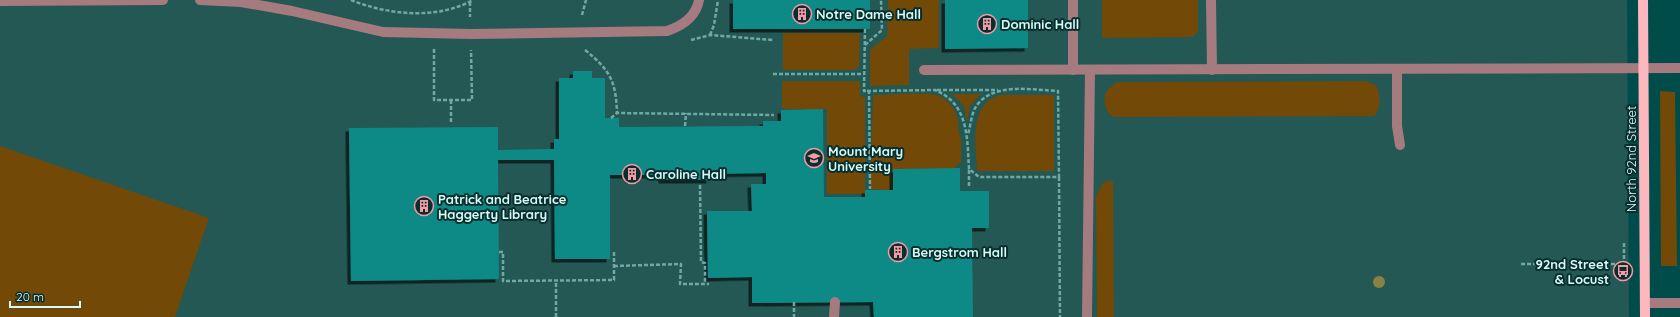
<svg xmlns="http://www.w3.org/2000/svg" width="1680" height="317" font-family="Quicksand,sans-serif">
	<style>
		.built { fill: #235855 }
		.green { fill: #724906 }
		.building { fill: #0d8986; filter: url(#shadow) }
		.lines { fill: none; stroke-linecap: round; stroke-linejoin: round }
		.path { stroke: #6fa9a6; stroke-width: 2.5; stroke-dasharray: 4 2; stroke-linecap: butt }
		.minor { stroke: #a57b7f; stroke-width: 10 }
		.major { stroke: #fdb7bf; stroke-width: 10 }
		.tree { fill: #8a8144 }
		.labels { text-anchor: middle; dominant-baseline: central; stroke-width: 4; stroke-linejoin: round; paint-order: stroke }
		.poi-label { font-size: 13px; font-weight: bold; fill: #d4fcf9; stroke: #092e2d; text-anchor: start }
		.street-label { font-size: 13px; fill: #d4fcf9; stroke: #092e2d }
	</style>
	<defs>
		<filter id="shadow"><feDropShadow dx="-3.5" dy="3.5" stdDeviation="0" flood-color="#0009"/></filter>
	</defs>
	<rect width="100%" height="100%" fill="#004c4a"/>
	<path class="built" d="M0,0H1627L1629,317H0Z"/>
	<g class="green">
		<path d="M888,0H939V48L909,49V85L870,86V50L887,36Z"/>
		<path d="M1102,0H1198V31L1193,37L1102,38Z"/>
		<path d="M783,33H860L859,67L853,70H783Z"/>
		<path d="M782,81H860V96L865,97V194H827V109H782Z"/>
		<path d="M1365,81L1376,85C1380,93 1382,110 1374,116L1113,117C1104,110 1102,100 1107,90L1117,82Z"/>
		<path d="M1660,91L1675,92L1677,266H1661Z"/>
		<path d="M952,94H981L970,106L967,123L964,106Z"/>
		<path d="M873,95C889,95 926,91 939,96C947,99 953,106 956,114C960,122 957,131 961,138V162L952,170L892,171L890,190L870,189Z"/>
		<path d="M1000,95H1054V171H977C976,145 968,104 1000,95Z"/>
		<path d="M0,146L209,218L175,317H0Z"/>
		<path d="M1107,181H1113L1114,317H1097L1096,197L1102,184Z"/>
	</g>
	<g class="building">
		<rect x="733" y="0" width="137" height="29"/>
		<path d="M945,0H1028V48L945,49Z"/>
		<path d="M573,71H592V78H605V118H619V127L763,126V121H781V110L823,109L824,197H865V190H893V169L960,168V191H989V228H972L973,317H874L873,302L752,303V277L708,278L707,211H752L751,184H766V173L709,174L710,180H662V175H610V259H555L554,160H498L499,279L351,281L349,128L498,127V150L554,149V139H559V78H573Z"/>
	</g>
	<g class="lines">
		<g class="path">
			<path d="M351,0C388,15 437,20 473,0"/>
			<path d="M470,2V17"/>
			<path d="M582,15L586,0"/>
			<path d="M865,29L864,91H869L870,189"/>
			<path d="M710,35L714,25L718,0"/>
			<path d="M691,40L710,35L773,40"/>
			<path d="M865,45L882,30L881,0"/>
			<path d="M434,49V100H472L471,50"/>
			<path d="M585,50C610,70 616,81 617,113"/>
			<path d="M773,74H864"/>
			<path d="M937,90H998"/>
			<path d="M867,91L935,90C969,104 967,138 969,169L979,177H1059L1058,91C1033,90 994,82 977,105C971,113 971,125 968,134"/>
			<path d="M451,100V123"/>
			<path d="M611,118L617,113L774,115"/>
			<path d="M685,126L686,113"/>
			<path d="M969,170V188"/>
			<path d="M1059,177L1060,317"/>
			<path d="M700,185L701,262L705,263V284"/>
			<path d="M499,252H503V281L614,280V250"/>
			<path d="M1521,264H1624V243"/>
			<path d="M614,266L681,264L680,284H709"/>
			<path d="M794,302V317"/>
			<path d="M556,317V281"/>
		</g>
		<g class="minor">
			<path d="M200,0L241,2L292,11L383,32L471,34L667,31C682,26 696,17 699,0"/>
			<path d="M1073,0V70"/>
			<path d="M1211,0L1212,70"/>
			<path d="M0,1L163,0"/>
			<path d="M924,70L1680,68"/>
			<path d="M1397,70V126L1400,145"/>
			<path d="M1645,303H1680"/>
			<path d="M834,317L835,302"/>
			<path d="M1087,317L1090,70"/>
		</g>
		<path class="major" d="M1643,0L1645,317"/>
	</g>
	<circle class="tree" cx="1379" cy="282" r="6"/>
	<defs>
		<g id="building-ring" transform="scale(1)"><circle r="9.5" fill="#092e2d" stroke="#f49aa6" stroke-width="1.5"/><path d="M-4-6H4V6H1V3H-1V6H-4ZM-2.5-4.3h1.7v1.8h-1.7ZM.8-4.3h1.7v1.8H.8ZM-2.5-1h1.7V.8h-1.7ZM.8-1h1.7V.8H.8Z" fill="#f49aa6"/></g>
		<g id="university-ring" transform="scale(1)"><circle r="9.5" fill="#092e2d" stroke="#f49aa6" stroke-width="1.5"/><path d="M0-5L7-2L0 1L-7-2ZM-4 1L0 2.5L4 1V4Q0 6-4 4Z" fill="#f49aa6"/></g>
		<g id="bus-ring" transform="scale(1)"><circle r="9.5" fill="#092e2d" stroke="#f49aa6" stroke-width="1.5"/><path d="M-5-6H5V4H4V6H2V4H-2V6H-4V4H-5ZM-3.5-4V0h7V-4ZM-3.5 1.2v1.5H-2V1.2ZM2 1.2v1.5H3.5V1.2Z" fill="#f49aa6"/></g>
	</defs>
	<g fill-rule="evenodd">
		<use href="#building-ring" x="802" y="14"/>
		<use href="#building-ring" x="987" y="24"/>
		<use href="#university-ring" x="814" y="158"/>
		<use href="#building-ring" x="632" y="174"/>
		<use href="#building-ring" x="424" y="206"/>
		<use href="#building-ring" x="898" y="252"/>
		<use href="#bus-ring" x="1623" y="271"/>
	</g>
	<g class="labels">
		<g class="poi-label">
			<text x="816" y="14">Notre Dame Hall</text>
			<text x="1001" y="24">Dominic Hall</text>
			<text x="828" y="151">Mount Mary<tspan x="828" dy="15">University</tspan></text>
			<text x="646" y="174">Caroline Hall</text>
			<text x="438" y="199">Patrick and Beatrice<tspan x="438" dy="15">Haggerty Library</tspan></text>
			<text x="912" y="252">Bergstrom Hall</text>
			<text x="1609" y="264" text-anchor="end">92nd Street<tspan x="1609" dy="15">&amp; Locust</tspan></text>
		</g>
		<g class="street-label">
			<text transform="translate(1631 159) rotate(-90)">North 92nd Street</text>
		</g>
	</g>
	<path d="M10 301v6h70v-6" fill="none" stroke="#d4fcf9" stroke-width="2"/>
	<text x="16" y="301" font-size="12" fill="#d4fcf9" stroke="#092e2d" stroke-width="3" paint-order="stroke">20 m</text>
</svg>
